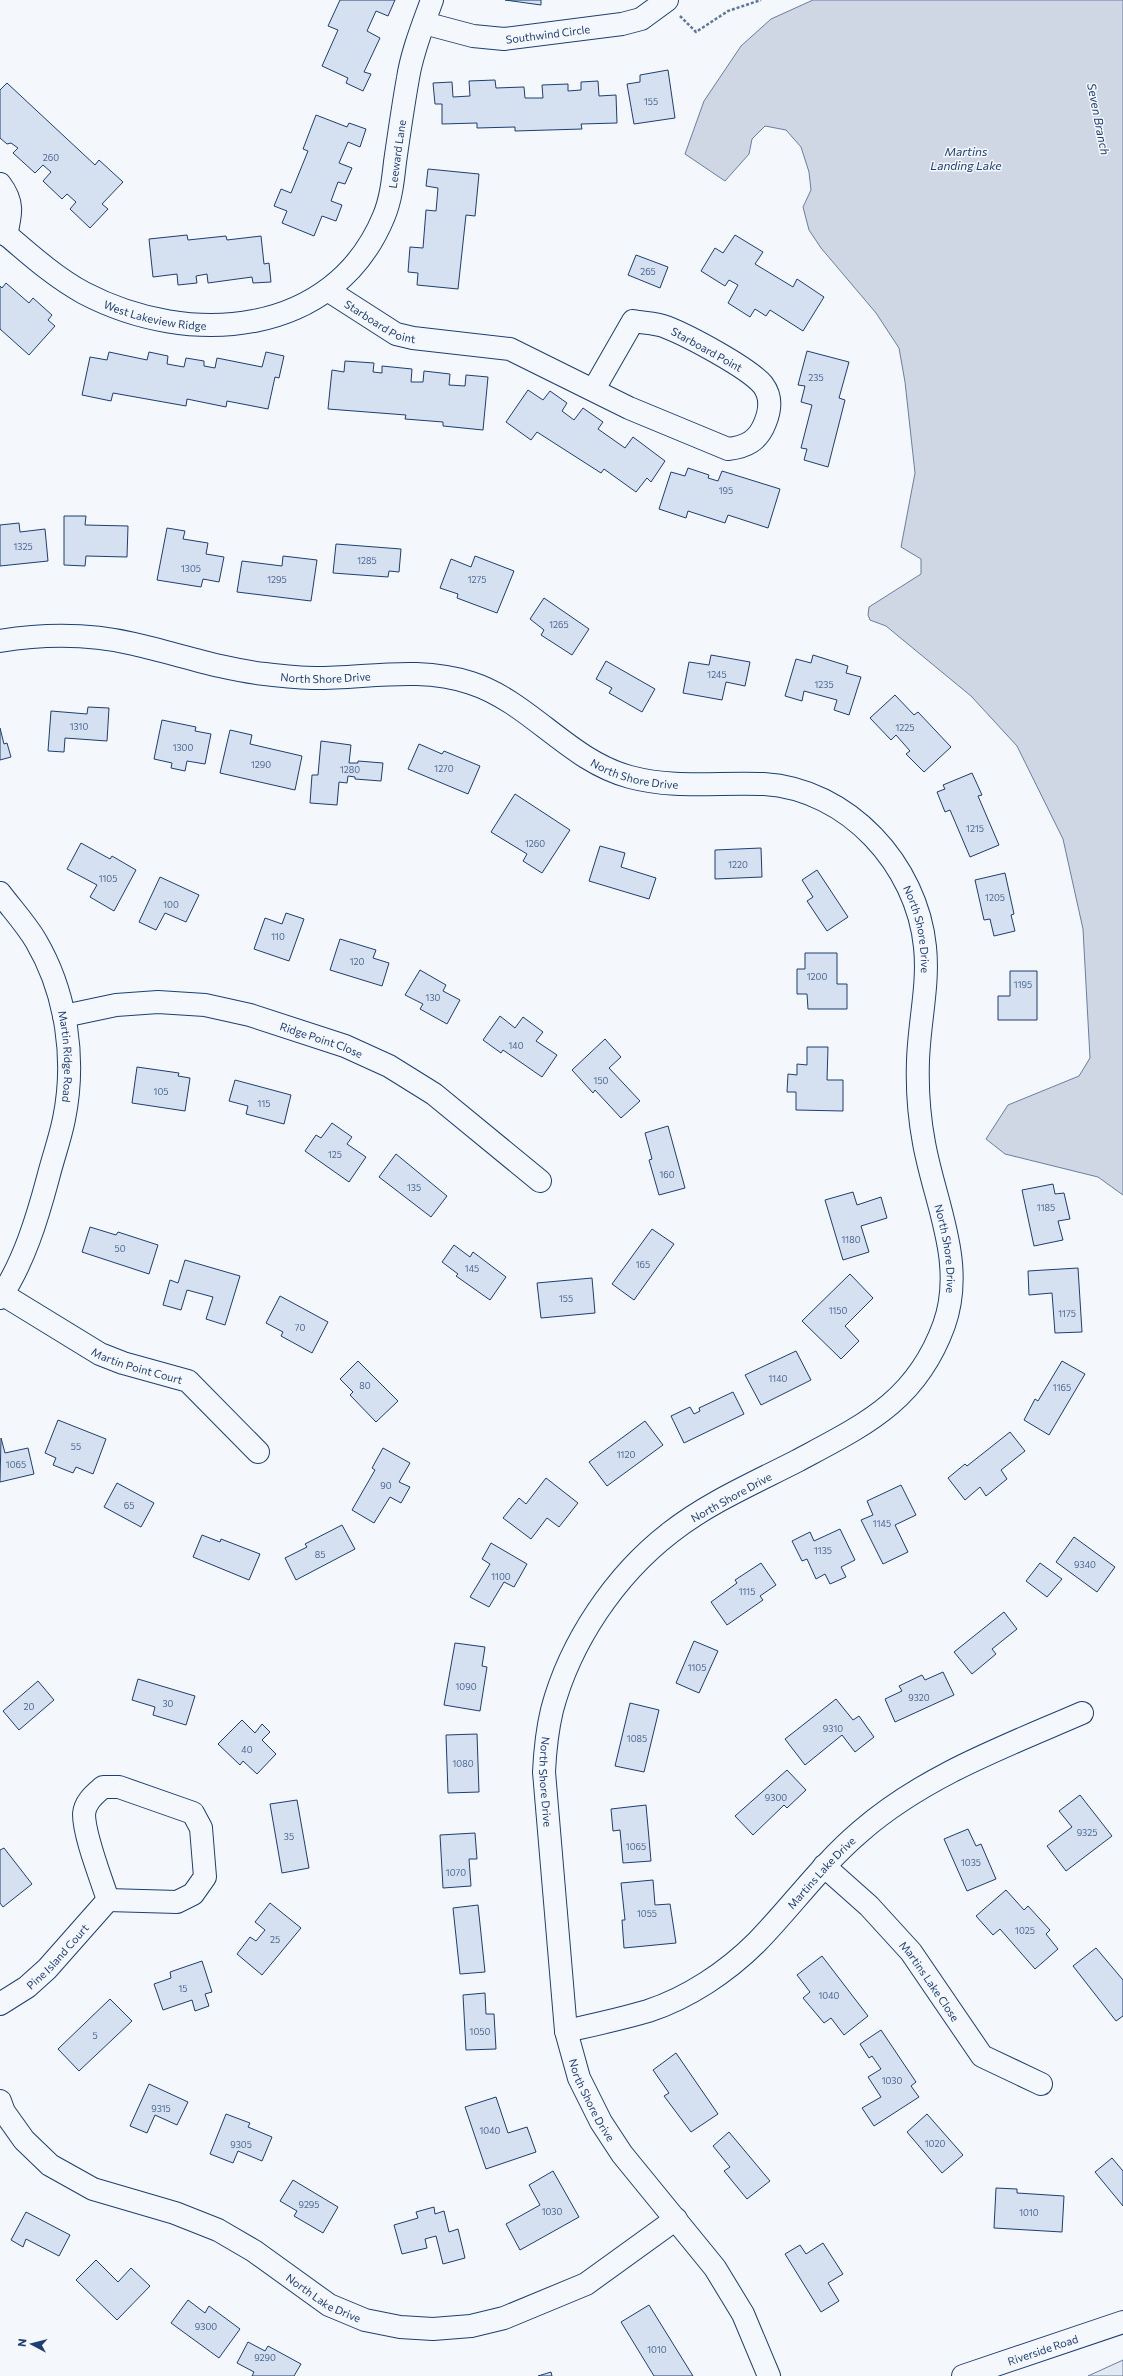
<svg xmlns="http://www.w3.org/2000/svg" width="1123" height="2376" font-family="Commissioner,sans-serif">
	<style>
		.green { fill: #e3e9f0; stroke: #687fa3 }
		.water { fill: #cfd7e4; stroke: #687fa3 }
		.building { fill: #d5e0f0; stroke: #1d3f73 }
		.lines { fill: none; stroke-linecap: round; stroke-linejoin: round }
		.minor-casing { stroke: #1d3f73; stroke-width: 24 }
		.path { stroke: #5e769c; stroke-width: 2.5; stroke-dasharray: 3 2; stroke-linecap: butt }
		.minor { stroke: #f4f7fb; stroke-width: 22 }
		.labels { text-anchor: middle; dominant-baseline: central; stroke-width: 3; stroke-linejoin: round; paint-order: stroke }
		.number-label { font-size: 9px; fill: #4b6792 }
		.street-label { font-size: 11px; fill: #1d3f73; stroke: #f4f7fb }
		.water-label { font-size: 12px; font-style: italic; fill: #1d3f73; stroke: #f4f7fb }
	</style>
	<rect width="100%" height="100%" fill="#f4f7fb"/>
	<path class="green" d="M1123,2360V2376H1088Z"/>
	<path class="water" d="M813,0H1123V1195L1098,1177L1005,1154L986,1139L1008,1105L1079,1076L1090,1058L1083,929L1063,839L1017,746L971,696L886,626L870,620L868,615L869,607L921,574V559L901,547L915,473L905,382L899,348L876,313L821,248L809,230L803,207L811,190L809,172L801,147L786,130L765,126L752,139L749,154L725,181L685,154L704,101L741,46L771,19Z"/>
	<g class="building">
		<path d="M340,0H395L388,16L376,11L367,31L380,38L364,72L371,74L363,91L346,83L348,78L322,66L338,30L328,26Z"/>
		<path d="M505,0H541V5Z"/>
		<path d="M668,70L675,118L634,124L627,84L640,82V75Z"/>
		<path d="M495,80L496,88L524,87L525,98H543L542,85L568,84V91L581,90V82L598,81L599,96L616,95L617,123L581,124L582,129L515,131V127L477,128V123L442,124V104H435L433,83L452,82L453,97L470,96L469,81Z"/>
		<path d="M7,83L95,165L99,160L123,182L102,204L108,209L90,228L70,209L76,202L67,194L62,199L43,181L51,172L43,165L35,173L13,153L18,148L11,143L7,144L0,138V90Z"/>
		<path d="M316,115L347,127L349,123L366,129L360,147L348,142L339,163L352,168L345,184L338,182L331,201L342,205L336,221L322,216L314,236L282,223L287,211L274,206L281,189L291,193L308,151L303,149Z"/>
		<path d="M428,169L479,174L475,216L466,215L458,289L417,285L418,273L408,272L410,247L423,248L426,210L436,211L438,188L426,186Z"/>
		<path d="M187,235L188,240L226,236L227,240L261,236L264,264L269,263L271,282L253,283L252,277L208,283L207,274L196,276L197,283L178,285L177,274L153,277L149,239Z"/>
		<path d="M735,235L763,252L755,264L793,287L797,279L824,297L803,331L770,310L766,316L755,309L750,317L728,303L738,285L729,280L725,286L701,271L715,248L723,253Z"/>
		<path d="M636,255L668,267L660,288L628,275Z"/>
		<path d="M6,283L29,303L33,298L52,315L48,320L55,326L29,355L0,329V286L2,288Z"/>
		<path d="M807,351L849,362L839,398L845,400L828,467L804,460L807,449L801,448L812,405L801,402L805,386L798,385Z"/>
		<path d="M109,352L147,360L149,352L168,356L167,364L184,367L186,358L204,361V366L215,368L217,358L262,367L266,352L284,356L279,378L275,377L268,409L227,401L226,407L187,399L186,406L113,393L111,401L82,395L90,357L107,360Z"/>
		<path d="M345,361L374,363L373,372L382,373V366L412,369L411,382H423L424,371L450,374L449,385L465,386L466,375L488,377L483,430L443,426V422L405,419L406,415L328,409L332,370L344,372Z"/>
		<path d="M528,390L543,400L550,391L567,403L562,411L574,420L583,408L603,422L598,429L625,448L633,437L665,461L651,482L647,478L636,492L604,469L601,473L537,432L531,440L506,422Z"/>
		<path d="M688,468L709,475L708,478L718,481L722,471L780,489L768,528L728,515L725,523L688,511L686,518L659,509L671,472L685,476Z"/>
		<path d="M64,516H86L85,525L128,526L127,557L86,556L85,566L64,565Z"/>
		<path d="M19,523L20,532L45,529L48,561L0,566V525Z"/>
		<path d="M167,528L185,531L183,539L208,543L206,554L224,557L219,582L203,579L201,587L157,580Z"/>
		<path d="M336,544L401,549L399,572L389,571L388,577L333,573Z"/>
		<path d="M283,556L317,560L311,601L237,592L242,561L282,566Z"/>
		<path d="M475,556L514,571L497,613L457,598L458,594L440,588L451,559L471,567Z"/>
		<path d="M544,598L589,629L572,655L541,635L544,630L530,619Z"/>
		<path d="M711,655L750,662L745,686L726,682L722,700L683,693L689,662L709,665Z"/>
		<path d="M813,655L848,666L846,673L861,677L849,715L834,710L837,700L804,691L802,701L785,696L796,659L811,663Z"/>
		<path d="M606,661L655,689L642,712L609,693L612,688L596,679Z"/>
		<path d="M895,695L914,715L918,712L951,747L924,772L906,754L910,751L896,735L891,740L870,718Z"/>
		<path d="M88,707L109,708L107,741L65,738L64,752L48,751L51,711L87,714Z"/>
		<path d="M162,720L196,727L195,731L211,734L205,764L187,761L185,771L171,768L172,763L154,759Z"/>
		<path d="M0,728L4,744L7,743L11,757L0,760Z"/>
		<path d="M230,730L252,735L250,744L302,756L295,790L220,773Z"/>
		<path d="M321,741L351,745L349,763H358V761L383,763L381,781L355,779V777L348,776L347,783L339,782L337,805L310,803L312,775H318Z"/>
		<path d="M419,744L442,754L444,751L480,766L468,794L408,769Z"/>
		<path d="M972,773L982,795L978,796L999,845L970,857L950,810L945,812L937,792L945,789L943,785Z"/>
		<path d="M515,794L570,830L542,873L523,861L527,854L491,832Z"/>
		<path d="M81,843L110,859L112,856L136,870L114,911L90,897L97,885L67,869Z"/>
		<path d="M600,846L625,853L621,867L656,878L649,899L589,881Z"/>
		<path d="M761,848L762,877L715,879V850Z"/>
		<path d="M817,870L848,917L827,931L807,901L813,897L802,880Z"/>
		<path d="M1005,873L1014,914L1011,915L1015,931L994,936L990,919L984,920L975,880Z"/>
		<path d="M160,877L199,895L186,922L165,913L156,930L139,922Z"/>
		<path d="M286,913L304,919L289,961L254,949L265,918L282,924Z"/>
		<path d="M340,939L376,950L373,958L389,963L382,986L330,970Z"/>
		<path d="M805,953H837V984H847V1009H808L807,994H797V969H805Z"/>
		<path d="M420,970L446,985L443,991L460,1000L447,1024L420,1009L423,1004L405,995Z"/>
		<path d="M1010,971H1037V1020H998V996H1010Z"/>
		<path d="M500,1016L515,1028L523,1017L543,1032L536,1041L557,1055L542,1077L503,1050L501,1053L483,1040Z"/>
		<path d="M605,1039L621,1057L609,1068L640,1101L621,1118L595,1090L593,1093L572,1070Z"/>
		<path d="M807,1047H828L827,1080H843V1111L796,1110V1092H787L788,1074L797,1075V1064L807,1065Z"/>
		<path d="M137,1067L179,1073L178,1076L190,1078L185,1111L132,1103Z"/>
		<path d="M235,1080L291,1095L284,1124L246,1114L248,1106L229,1101Z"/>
		<path d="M332,1123L352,1137L347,1144L366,1157L349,1182L305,1151L316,1135L321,1138Z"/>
		<path d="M668,1126L685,1188L659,1195L649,1160L652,1159L645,1133Z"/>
		<path d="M396,1154L447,1196L431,1217L379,1177Z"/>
		<path d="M1053,1184L1055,1194L1064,1193L1070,1219L1058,1221L1063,1240L1034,1246L1022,1190Z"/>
		<path d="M853,1192L857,1205L881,1197L887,1218L861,1226L869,1252L843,1260L825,1200Z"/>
		<path d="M90,1227L116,1235L118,1232L158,1245L149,1274L82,1252Z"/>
		<path d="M652,1229L674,1244L634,1300L612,1284Z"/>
		<path d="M454,1245L470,1257L473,1252L506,1277L490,1300L456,1276L458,1274L442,1262Z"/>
		<path d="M185,1260L240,1276L225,1325L206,1319L213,1297L187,1290L181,1310L163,1305L170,1280L178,1283Z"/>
		<path d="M1078,1268L1082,1332L1055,1333L1052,1293L1029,1295L1028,1271Z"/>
		<path d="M850,1274L873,1298L845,1326L859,1341L841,1359L802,1321Z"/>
		<path d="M592,1278L595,1313L541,1318L537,1283Z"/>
		<path d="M280,1296L328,1322L312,1353L281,1336L283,1332L266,1323Z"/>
		<path d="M796,1351L811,1380L761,1405L745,1375Z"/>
		<path d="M358,1361L398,1401L376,1422L350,1395L353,1392L340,1379Z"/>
		<path d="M1062,1361L1085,1374L1049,1435L1024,1420L1035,1399L1038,1401Z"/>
		<path d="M733,1392L744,1414L684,1443L671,1416L690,1407L694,1414L700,1411L699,1408Z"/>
		<path d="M58,1420L106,1439L93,1474L76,1467L73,1473L53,1465L56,1458L45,1453Z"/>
		<path d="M645,1421L663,1445L607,1486L589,1462Z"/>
		<path d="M1010,1432L1025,1451L1001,1470L1007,1479L986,1496L980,1487L965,1500L948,1478L965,1464L967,1466Z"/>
		<path d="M1,1438L5,1453L28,1448L34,1474L0,1482Z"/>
		<path d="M383,1448L410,1463L399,1482L410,1487L401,1503L390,1497L374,1523L352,1510L375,1470L372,1468Z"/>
		<path d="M546,1478L578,1503L559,1527L547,1518L531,1539L503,1518L519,1498L526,1504Z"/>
		<path d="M117,1483L154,1503L141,1527L104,1507Z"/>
		<path d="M901,1485L916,1515L895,1525L908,1552L883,1564L861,1520L873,1515L867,1501Z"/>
		<path d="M342,1525L355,1549L296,1580L285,1558L307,1547L305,1544Z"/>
		<path d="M840,1529L855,1560L841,1567L846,1577L830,1584L825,1574L816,1579L807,1559L802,1561L792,1541L810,1532L814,1541Z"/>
		<path d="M202,1535L220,1542L221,1539L260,1554L249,1580L193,1557Z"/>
		<path d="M1074,1537L1115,1567L1097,1592L1056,1562Z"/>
		<path d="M491,1543L527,1564L514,1587L504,1582L489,1607L470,1597L490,1564L482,1559Z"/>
		<path d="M761,1563L776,1585L760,1596L763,1600L727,1625L711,1602L737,1583L735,1580Z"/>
		<path d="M1040,1563L1062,1579L1047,1597L1026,1581Z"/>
		<path d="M1004,1612L1017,1629L992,1649L996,1654L972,1674L954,1652Z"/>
		<path d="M694,1641L718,1651L699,1693L676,1683Z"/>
		<path d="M455,1643L485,1647L482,1666L487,1667L480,1711L444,1705Z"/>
		<path d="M943,1672L954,1695L895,1722L885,1699L902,1691L899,1686L922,1675L925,1680Z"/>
		<path d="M138,1679L195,1696L186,1725L153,1715L155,1707L132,1700Z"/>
		<path d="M38,1681L54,1700L19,1730L3,1711Z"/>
		<path d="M836,1699L853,1720L859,1716L874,1737L855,1752L842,1735L805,1765L785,1739Z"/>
		<path d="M630,1703L659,1710L644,1772L615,1766Z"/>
		<path d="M242,1720L255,1733L262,1724L270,1732L262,1740L276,1754L257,1774L243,1761L240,1765L218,1744Z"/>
		<path d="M477,1734L479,1792L448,1793L446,1735Z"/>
		<path d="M787,1770L806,1790L787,1808L784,1805L753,1835L735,1816Z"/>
		<path d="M1080,1795L1112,1836L1066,1871L1047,1846L1072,1827L1059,1811Z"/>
		<path d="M297,1800L309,1868L282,1873L270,1804Z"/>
		<path d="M646,1805L651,1861L623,1863L620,1830L613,1831L611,1809Z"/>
		<path d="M968,1829L976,1846L981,1844L996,1879L967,1891L944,1839Z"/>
		<path d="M475,1833L477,1859H469L471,1886L443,1888L440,1835Z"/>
		<path d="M4,1848L32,1884L3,1907L0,1903V1850Z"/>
		<path d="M653,1880L655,1905L670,1904L676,1943L624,1948L622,1920H625L621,1883Z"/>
		<path d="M1006,1890L1024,1910L1028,1906L1050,1930L1046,1934L1058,1949L1035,1969L1000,1929L993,1935L976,1916Z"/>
		<path d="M270,1903L301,1928L262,1975L237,1954L250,1937L256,1941L265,1930L255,1922Z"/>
		<path d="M478,1905L485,1972L460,1974L453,1908Z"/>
		<path d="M1096,1948L1123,1980V2016L1116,2021L1073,1966Z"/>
		<path d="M822,1956L868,2016L844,2035L831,2018L824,2023L803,1998L810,1992L797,1975Z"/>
		<path d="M202,1961L212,1992L205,1994L209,2006L195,2011L192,2000L163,2010L154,1984L171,1978L170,1972Z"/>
		<path d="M485,1993L486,2014H494L496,2049L466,2050L463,1995Z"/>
		<path d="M110,1999L132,2021L79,2071L58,2049Z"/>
		<path d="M881,2030L916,2082L911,2086L919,2097L874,2126L862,2108L881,2097L868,2077L881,2069L872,2056L869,2058L860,2044Z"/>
		<path d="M676,2053L718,2114L691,2132L664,2096L669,2093L653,2070Z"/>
		<path d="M149,2084L188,2102L177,2125L155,2115L147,2133L130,2126Z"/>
		<path d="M496,2097L508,2133L527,2127L536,2152L486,2169L465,2107Z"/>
		<path d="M226,2114L250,2123L248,2127L272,2137L262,2161L238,2151L233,2163L210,2154Z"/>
		<path d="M927,2114L963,2155L942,2173L907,2132Z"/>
		<path d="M729,2132L770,2181L747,2199L724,2171L730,2167L713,2146Z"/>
		<path d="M1112,2158L1123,2171V2206L1095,2172Z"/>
		<path d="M553,2171L579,2217L520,2250L506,2224L540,2205L529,2185Z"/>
		<path d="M293,2180L338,2207L323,2233L294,2216L297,2211L280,2201Z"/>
		<path d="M996,2188L1017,2189V2193L1064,2196L1062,2232L994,2228Z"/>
		<path d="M434,2207L435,2214L444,2211L449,2232L458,2229L465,2258L443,2264L436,2236L425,2239L427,2248L402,2254L394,2225L418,2218L416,2212Z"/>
		<path d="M26,2212L70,2235L59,2256L26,2239L23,2247L11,2240Z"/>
		<path d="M823,2243L843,2274L828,2283L839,2301L821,2312L785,2254L800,2245L806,2254Z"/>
		<path d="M96,2260L118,2282L131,2268L150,2286L117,2320L76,2280Z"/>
		<path d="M188,2300L205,2313L209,2306L240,2329L219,2358L171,2323Z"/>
		<path d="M649,2305L693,2376H654L621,2322Z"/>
		<path d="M248,2342L265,2351L268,2346L301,2364L294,2376H252L254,2372L237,2363Z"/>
		<path d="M551,2372L552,2376H538Z"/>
	</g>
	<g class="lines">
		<g class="minor-casing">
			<g id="minor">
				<path id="s1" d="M424,23L473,36L504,39L622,24L641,19L667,0"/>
				<path d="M0,184C14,202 11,214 6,235"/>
				<path id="s2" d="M0,229C27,252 53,276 84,293C189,348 334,338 384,216C391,199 393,180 395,162C399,134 403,106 408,78C412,52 423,25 432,0"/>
				<path id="s3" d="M329,291L396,334L413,338L510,349L629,408L728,449C746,447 758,441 765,423C770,411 772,397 763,385C749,368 689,336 666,327C657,323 644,323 633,321L594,389"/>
				<path id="s4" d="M0,641C43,634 91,634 134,644C178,654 220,669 265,674C282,676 299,678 316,678C368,678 420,666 471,683C530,702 569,761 630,777C675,789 718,782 764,784C848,789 917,865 925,947C929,985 919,1023 918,1061C917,1088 919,1116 924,1143C935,1204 966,1263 944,1325C916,1402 864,1425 797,1461C754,1483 708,1503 671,1532C615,1575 570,1642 552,1710C547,1731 545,1751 544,1772L566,2031L579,2078L601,2122L622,2154L715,2268L743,2314L769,2376"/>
				<path id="s5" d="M0,893C12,909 26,924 36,941C67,994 76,1060 64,1119C60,1139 53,1158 48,1178C37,1219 24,1262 0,1298"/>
				<path id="s6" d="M64,1016L116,1005L158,1002L205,1005L250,1015L345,1046L389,1066L434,1094L540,1181"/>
				<path id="s7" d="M2,1294L100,1354L123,1363L188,1381L258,1452"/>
				<path d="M103,1787H119L193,1813L201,1828L205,1877L193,1894L177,1902L108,1900C101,1878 84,1836 84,1814C85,1802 94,1795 103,1787Z"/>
				<path id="s8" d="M824,1866L869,1906L911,1952L982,2056L1041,2084"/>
				<path id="s9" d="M0,2004L27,1987L47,1969L108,1900"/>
				<path id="s10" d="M566,2031C593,2025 621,2019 648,2011C688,1998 727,1972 757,1942C792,1906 822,1864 861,1831C924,1776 1006,1746 1082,1713"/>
				<path id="s11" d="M0,2101L4,2112L24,2140L50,2165L93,2189L175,2213L218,2230L254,2251L329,2305L365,2320L400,2327L433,2329L471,2326L504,2318L586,2284L676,2219"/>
				<path id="s12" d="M963,2376L1123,2322"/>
			</g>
		</g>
		<path class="path" d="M680,16L696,32L728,11L761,0"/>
		<use href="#minor" class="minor"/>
	</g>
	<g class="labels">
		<g class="number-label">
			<text x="651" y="101">155</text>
			<text x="51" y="157">260</text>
			<text x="648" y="271">265</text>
			<text x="816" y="377">235</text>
			<text x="726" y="490">195</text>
			<text x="23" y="546">1325</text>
			<text x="367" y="560">1285</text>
			<text x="191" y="568">1305</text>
			<text x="277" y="579">1295</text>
			<text x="477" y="579">1275</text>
			<text x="559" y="624">1265</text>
			<text x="717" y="674">1245</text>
			<text x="824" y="684">1235</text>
			<text x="79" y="726">1310</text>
			<text x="905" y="727">1225</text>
			<text x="183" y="747">1300</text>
			<text x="261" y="764">1290</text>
			<text x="444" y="768">1270</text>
			<text x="350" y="769">1280</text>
			<text x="975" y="828">1215</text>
			<text x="535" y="843">1260</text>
			<text x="738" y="864">1220</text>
			<text x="108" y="878">1105</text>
			<text x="995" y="897">1205</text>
			<text x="171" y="904">100</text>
			<text x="278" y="936">110</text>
			<text x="357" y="961">120</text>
			<text x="817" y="976">1200</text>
			<text x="1023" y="984">1195</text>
			<text x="433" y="997">130</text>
			<text x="516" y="1045">140</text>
			<text x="601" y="1080">150</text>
			<text x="161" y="1091">105</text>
			<text x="264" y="1103">115</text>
			<text x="335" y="1154">125</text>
			<text x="667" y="1174">160</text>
			<text x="414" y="1187">135</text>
			<text x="1046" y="1207">1185</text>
			<text x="851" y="1239">1180</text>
			<text x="120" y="1248">50</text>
			<text x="643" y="1264">165</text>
			<text x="472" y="1268">145</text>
			<text x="566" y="1298">155</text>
			<text x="838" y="1310">1150</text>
			<text x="1067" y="1313">1175</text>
			<text x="300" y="1327">70</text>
			<text x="778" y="1378">1140</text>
			<text x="365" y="1385">80</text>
			<text x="1062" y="1387">1165</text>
			<text x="76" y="1446">55</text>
			<text x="626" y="1454">1120</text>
			<text x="16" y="1464">1065</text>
			<text x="386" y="1485">90</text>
			<text x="129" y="1505">65</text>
			<text x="882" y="1523">1145</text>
			<text x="823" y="1550">1135</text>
			<text x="320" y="1554">85</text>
			<text x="1085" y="1564">9340</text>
			<text x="501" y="1576">1100</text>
			<text x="747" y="1591">1115</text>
			<text x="697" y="1667">1105</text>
			<text x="466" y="1686">1090</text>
			<text x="919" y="1697">9320</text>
			<text x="168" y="1703">30</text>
			<text x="29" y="1706">20</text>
			<text x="833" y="1728">9310</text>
			<text x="637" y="1738">1085</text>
			<text x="247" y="1749">40</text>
			<text x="463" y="1763">1080</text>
			<text x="776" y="1797">9300</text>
			<text x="1087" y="1832">9325</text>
			<text x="289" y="1836">35</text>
			<text x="636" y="1846">1065</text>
			<text x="971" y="1862">1035</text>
			<text x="456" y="1872">1070</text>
			<text x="647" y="1913">1055</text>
			<text x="1025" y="1930">1025</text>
			<text x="275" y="1939">25</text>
			<text x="183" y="1988">15</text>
			<text x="829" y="1995">1040</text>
			<text x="480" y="2031">1050</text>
			<text x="95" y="2035">5</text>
			<text x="892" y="2080">1030</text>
			<text x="161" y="2108">9315</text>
			<text x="490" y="2130">1040</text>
			<text x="935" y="2143">1020</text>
			<text x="241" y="2144">9305</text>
			<text x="309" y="2204">9295</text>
			<text x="552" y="2211">1030</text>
			<text x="1029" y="2212">1010</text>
			<text x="206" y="2326">9300</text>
			<text x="657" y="2349">1010</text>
			<text x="265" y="2357">9290</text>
		</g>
		<g class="street-label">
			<text stroke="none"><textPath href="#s1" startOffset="126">Southwind Circle</textPath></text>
			<text stroke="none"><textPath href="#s2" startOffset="519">Leeward Lane</textPath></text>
			<text stroke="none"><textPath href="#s2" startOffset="181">West Lakeview Ridge</textPath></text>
			<text stroke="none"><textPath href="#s3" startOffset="60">Starboard Point</textPath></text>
			<text transform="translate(707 349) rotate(29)">Starboard Point</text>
			<text stroke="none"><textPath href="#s4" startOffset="330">North Shore Drive</textPath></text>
			<text stroke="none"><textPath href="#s4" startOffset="666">North Shore Drive</textPath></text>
			<text stroke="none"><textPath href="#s4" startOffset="1026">North Shore Drive</textPath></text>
			<text stroke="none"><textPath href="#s6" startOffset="264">Ridge Point Close</textPath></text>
			<text stroke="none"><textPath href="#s5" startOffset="181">Martin Ridge Road</textPath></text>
			<text stroke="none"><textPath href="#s4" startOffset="1350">North Shore Drive</textPath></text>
			<text stroke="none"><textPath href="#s7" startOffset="154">Martin Point Court</textPath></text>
			<text transform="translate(731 1497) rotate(-29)">North Shore Drive</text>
			<text stroke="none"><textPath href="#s4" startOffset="2069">North Shore Drive</textPath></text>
			<text stroke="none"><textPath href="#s10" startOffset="309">Martins Lake Drive</textPath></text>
			<text stroke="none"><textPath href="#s9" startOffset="75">Pine Island Court</textPath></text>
			<text stroke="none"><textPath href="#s8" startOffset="157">Martins Lake Close</textPath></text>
			<text stroke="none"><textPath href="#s4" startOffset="2393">North Shore Drive</textPath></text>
			<text stroke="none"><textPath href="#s11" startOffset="389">North Lake Drive</textPath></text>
			<text stroke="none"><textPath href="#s12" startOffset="84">Riverside Road</textPath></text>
		</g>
		<g class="water-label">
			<text transform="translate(1099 119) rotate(79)">Seven Branch</text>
			<text x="966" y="151">Martins<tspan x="966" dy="14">Landing Lake</tspan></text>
		</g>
	</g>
	<g transform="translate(32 2344) rotate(277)" stroke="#f4f7fb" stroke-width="3" paint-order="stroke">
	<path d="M0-3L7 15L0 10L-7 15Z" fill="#1d3f73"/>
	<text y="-6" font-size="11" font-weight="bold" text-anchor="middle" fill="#1d3f73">N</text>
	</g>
</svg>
